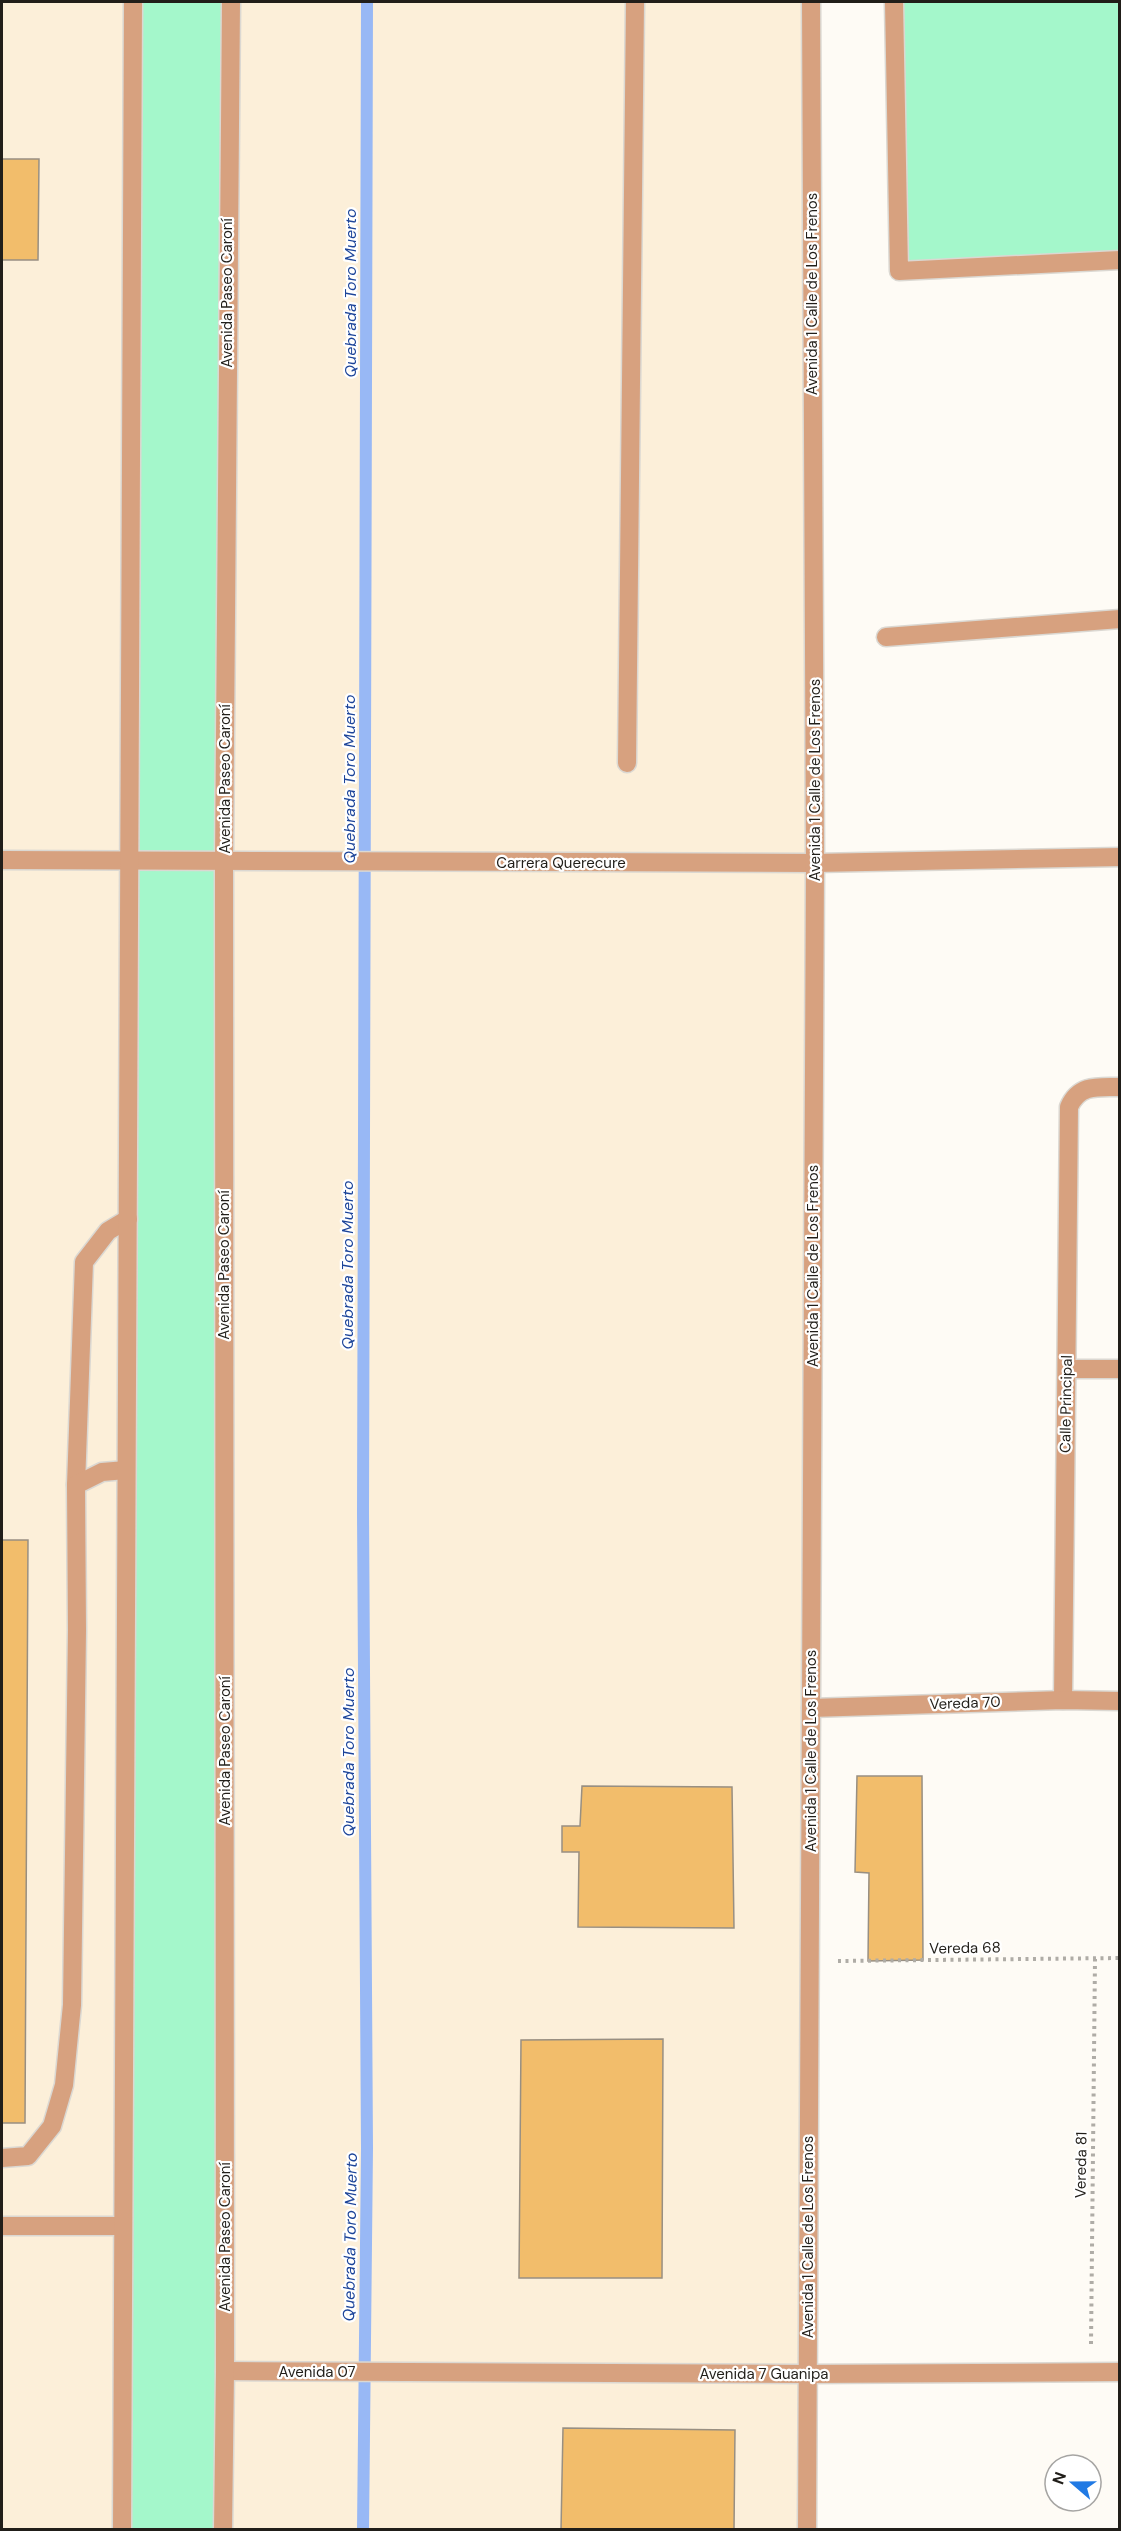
<svg xmlns="http://www.w3.org/2000/svg" width="1121" height="2531" font-family="'DM Sans',sans-serif">
	<style>
		.built { fill: #fcefd9 }
		.green { fill: #a4f7cb }
		.lines { fill: none; stroke-linecap: round; stroke-linejoin: round }
		.stream { stroke: #98b8f5; stroke-width: 12 }
		.building { fill: #f2bd6b; stroke: #988f82; stroke-width: 1.5 }
		.service-casing { stroke: #dbd8d2; stroke-width: 21 }
		.minor-casing { stroke: #dbd8d2; stroke-width: 21 }
		.tertiary-casing { stroke: #dbd8d2; stroke-width: 21 }
		.path { stroke: #afaca6; stroke-width: 4; stroke-dasharray: 3 4.5; stroke-linecap: butt }
		.service { stroke: #d7a17f; stroke-width: 18 }
		.minor { stroke: #d7a17f; stroke-width: 18 }
		.tertiary { stroke: #d7a17f; stroke-width: 18 }
		.labels { text-anchor: middle; dominant-baseline: central; stroke-width: 4.5; stroke-linejoin: round; paint-order: stroke }
		.street-label { font-size: 15px; fill: #211e19; stroke: #fff }
		.water-label { font-size: 16px; font-style: italic; fill: #1c4499; stroke: #fff }
	</style>
	<rect width="100%" height="100%" fill="#fefbf5"/>
	<g class="built">
		<path d="M2,2H133L122,2529L2,2530Z"/>
		<path d="M231,2H811L807,2529L223,2530Z"/>
	</g>
	<g class="green">
		<path d="M133,2H231L223,2529L122,2530Z"/>
		<path d="M894,2H1119V257L899,271Z"/>
	</g>
	<g class="lines">
		<path class="stream" d="M363,2530L367,2148L363,1512L367,2"/>
	</g>
	<g class="building">
		<path d="M2,159H39L38,260H2Z"/>
		<path d="M2,1540H28L25,2123H2Z"/>
		<path d="M857,1776H922L923,1960L868,1961L869,1873L855,1872Z"/>
		<path d="M582,1786L732,1787L734,1928L578,1927L579,1852H562V1826H580Z"/>
		<path d="M663,2039L662,2278H519L521,2040Z"/>
		<path d="M563,2428L735,2430L734,2530H561Z"/>
	</g>
	<g class="lines">
		<g class="service-casing">
			<g id="service">
				<path d="M76,1485L84,1262L108,1231L128,1219"/>
				<path d="M2,2158L28,2156L52,2126L64,2085L72,2005L77,1630L76,1485L102,1472L126,1470"/>
			</g>
		</g>
		<g class="minor-casing">
			<g id="minor">
				<path d="M894,2L899,271L1120,260"/>
				<path d="M886,637L1120,619"/>
				<path d="M627,763L635,2"/>
				<path d="M2,860L815,863L1120,857"/>
				<path d="M1067,1369H1120"/>
				<path d="M1063,1700L1069,1107C1079,1084 1098,1087 1120,1087"/>
				<path d="M811,1708L1063,1700L1120,1701"/>
				<path d="M2,2226H121"/>
				<path d="M225,2371L807,2374L1120,2372"/>
				<path d="M807,2530L815,863L811,2"/>
			</g>
		</g>
		<g class="tertiary-casing">
			<g id="tertiary">
				<path d="M122,2530L133,2"/>
				<path d="M223,2530L225,2371L224,861L231,2"/>
			</g>
		</g>
		<g class="path">
			<path d="M838,1961L1120,1958"/>
			<path d="M1091,2344L1095,1959"/>
		</g>
		<use href="#service" class="service"/>
		<use href="#minor" class="minor"/>
		<use href="#tertiary" class="tertiary"/>
	</g>
	<g class="labels">
		<g class="street-label">
			<text transform="translate(227 293) rotate(-90)">Avenida Paseo Caroní</text>
			<text transform="translate(812 294) rotate(-90)">Avenida 1 Calle de Los Frenos</text>
			<text transform="translate(225 779) rotate(-90)">Avenida Paseo Caroní</text>
			<text transform="translate(815 780) rotate(-90)">Avenida 1 Calle de Los Frenos</text>
			<text x="561" y="863">Carrera Querecure</text>
			<text transform="translate(224 1265) rotate(-90)">Avenida Paseo Caroní</text>
			<text transform="translate(813 1266) rotate(-90)">Avenida 1 Calle de Los Frenos</text>
			<text transform="translate(1066 1404) rotate(-89)">Calle Principal</text>
			<text transform="translate(965 1703) rotate(-2)">Vereda 70</text>
			<text transform="translate(225 1751) rotate(-90)">Avenida Paseo Caroní</text>
			<text transform="translate(811 1751) rotate(-90)">Avenida 1 Calle de Los Frenos</text>
			<text transform="translate(965 1948) rotate(-1)">Vereda 68</text>
			<text transform="translate(1081 2165) rotate(-89)">Vereda 81</text>
			<text transform="translate(225 2237) rotate(-90)">Avenida Paseo Caroní</text>
			<text transform="translate(808 2237) rotate(-90)">Avenida 1 Calle de Los Frenos</text>
			<text x="317" y="2372">Avenida 07</text>
			<text x="764" y="2374">Avenida 7 Guanipa</text>
		</g>
		<g class="water-label">
			<text transform="translate(350 293) rotate(-90)">Quebrada Toro Muerto</text>
			<text transform="translate(349 779) rotate(-90)">Quebrada Toro Muerto</text>
			<text transform="translate(347 1265) rotate(-90)">Quebrada Toro Muerto</text>
			<text transform="translate(348 1752) rotate(-90)">Quebrada Toro Muerto</text>
			<text transform="translate(350 2237) rotate(-89)">Quebrada Toro Muerto</text>
		</g>
	</g>
	<rect width="1121" height="2531" fill="none" stroke="#211e19" stroke-width="6"/>
	<g transform="translate(1073 2483) rotate(290)"><circle r="28" fill="#ffffff" stroke="#a6a5a3" stroke-width="1.5"/>
	<path d="M0-4.5L10 22L0 15L-10 22Z" fill="#217ae4"/>
	<text y="-9" font-size="16" font-weight="bold" text-anchor="middle" fill="#211e19">N</text>
	</g>
</svg>
